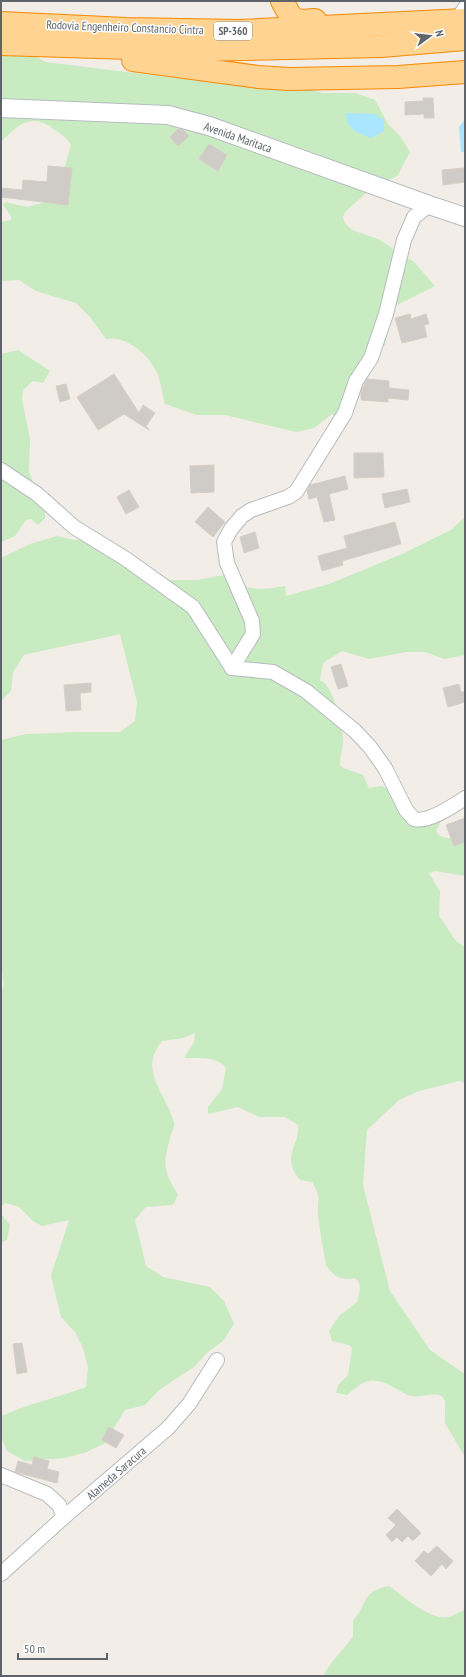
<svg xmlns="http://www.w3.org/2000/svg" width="466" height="1677" font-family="'PT Sans Narrow',sans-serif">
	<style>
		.green { fill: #c8ebc2 }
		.water { fill: #aae6ff }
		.building { fill: #cfcbc6; stroke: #d7cfc4 }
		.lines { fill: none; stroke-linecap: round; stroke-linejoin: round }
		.service-casing { stroke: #b7bbbf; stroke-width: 9 }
		.minor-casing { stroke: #b7bbbf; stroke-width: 16 }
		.tertiary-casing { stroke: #b7bbbf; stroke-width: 20 }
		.motorway-casing { stroke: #f98700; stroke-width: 24 }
		.service { stroke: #fff; stroke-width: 7 }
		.minor { stroke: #fff; stroke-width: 14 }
		.tertiary { stroke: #fff; stroke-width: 18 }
		.motorway { stroke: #ffd391; stroke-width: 22 }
		.labels { text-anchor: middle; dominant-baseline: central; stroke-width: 3; stroke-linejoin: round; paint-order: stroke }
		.shield { fill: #fff; stroke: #8e9296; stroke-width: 1 }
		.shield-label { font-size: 11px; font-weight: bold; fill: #5e6469 }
		.street-label { font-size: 12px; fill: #5e6469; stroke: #fff }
	</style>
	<rect width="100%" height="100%" fill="#f2eee7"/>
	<g class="green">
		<path d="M1,49H20L46,62L167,77L302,88L323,93H355L375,100L388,124L400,136L410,152L398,175L366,193L345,212L343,217L345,223L352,230L378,239L414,262L435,286L393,307L385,345L351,375L340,421L332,414L314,428L296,432L225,415H197L165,404C162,394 161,380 156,371C148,354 126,335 106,339L90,317L76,303L36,291L19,280L1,281V222L11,220V216L3,205L5,202L27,207L56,199L67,180L65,166L71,145C67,138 61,134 55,130C31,112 19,124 1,142Z"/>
		<path d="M18,350L50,371L43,383L33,381L23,390L22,399L30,439L29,471L35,488L45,503V518L38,525L31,519L26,520L15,536L1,542V354Z"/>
		<path d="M465,517V655L444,659L425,652H406L369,659L342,651L323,663L320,680C333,684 344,729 343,742C343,751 338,759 341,767L363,775L369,788L382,786L388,789L405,812L442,819L436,831C442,842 454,837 465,836V876L435,871L429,873L440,891L439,916L456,941L465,947V1083L459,1081L419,1091L399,1100L367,1130L363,1185L390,1291L430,1350L465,1374V1457L445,1423V1401L442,1396C432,1392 421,1398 411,1396C406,1395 401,1391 397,1389C372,1376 367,1378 347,1395L336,1393L338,1385L348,1375L352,1348L349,1345L332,1341L329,1331L339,1316L357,1302C359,1294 363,1284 355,1278C342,1281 334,1277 326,1265C323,1249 320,1232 318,1215C317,1199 322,1198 312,1182L300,1180C297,1176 293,1171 292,1166C288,1152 300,1139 298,1125L285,1117H259L238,1107L208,1114V1107L222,1089L226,1068C218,1056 198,1058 184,1058L194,1042L195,1033L183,1038L162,1041C137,1072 167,1093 174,1123C175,1127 171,1133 170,1138C163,1165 163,1171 178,1195L173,1205L146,1207L135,1220L146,1266L163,1277L210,1287L224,1301L234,1324L223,1341L208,1352L194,1367L159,1390L145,1405L125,1410L104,1444L84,1453L64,1458L25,1461L7,1451L1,1437L2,1416C29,1403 58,1398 86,1387L88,1368L83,1348L75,1332L61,1317L51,1276L69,1220L42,1226L33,1221L19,1207L6,1203L1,1206V992L4,986L1,964V740L26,734L79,732H120L135,721L137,702L120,634C88,642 56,647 24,655L13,672L11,691L1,701V558L30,544L57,536L74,540L86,539L112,549L170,580H198L223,575C250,591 254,591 285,586L286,596L329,584L402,554L451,530Z"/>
		<path d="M1,1214L10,1225L7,1240L1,1243Z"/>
		<path d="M389,1586C403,1596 431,1621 448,1617C453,1616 460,1612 465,1609V1676H323L332,1662L353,1637V1621C368,1604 361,1591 389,1586Z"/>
	</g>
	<g class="water">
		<path d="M346,113L375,114L384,120V131L371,138L356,132L347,123Z"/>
		<path d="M465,119V152H461L459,127Z"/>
	</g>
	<g class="building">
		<path d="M423,98H433L434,118H424V114L405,115V102L423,101Z"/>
		<path d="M178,129L183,130L189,136L178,146L170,137Z"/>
		<path d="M209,144L227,155L218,171L199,159Z"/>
		<path d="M48,166L72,168L68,205L1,197V188L22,190L23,180L47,182Z"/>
		<path d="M465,168V182L443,185L442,170Z"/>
		<path d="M410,314L411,319L426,314L429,324L424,325L427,337L402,343L395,318Z"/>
		<path d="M114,374L139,413L143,405L155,413L146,426L149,430L124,414L98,430L77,397Z"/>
		<path d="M367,379L389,381V388L409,390L408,400L388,398V402L361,400V391Z"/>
		<path d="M66,384L70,399L60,402L56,386Z"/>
		<path d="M354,453H383L384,477L354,478Z"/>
		<path d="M214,465V492L191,493L190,466Z"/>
		<path d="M345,476L348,489L329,494L335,520L324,522L317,497L309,499L307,491L310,485Z"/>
		<path d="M407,489L410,502L385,508L382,494Z"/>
		<path d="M129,490L139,507L126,514L117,497Z"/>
		<path d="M208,507L225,522L213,537L195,522Z"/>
		<path d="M395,522L401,544L342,561L343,565L322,571L318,556L347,548L344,536Z"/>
		<path d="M255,532L259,548L244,553L240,537Z"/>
		<path d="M341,664L348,686L338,689L331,667Z"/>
		<path d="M91,683V692L80,693L81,710L66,711L64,685Z"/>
		<path d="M459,684L461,692H465V702L448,707L443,688Z"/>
		<path d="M465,818V842L454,846L446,825Z"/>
		<path d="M22,1343L27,1372L17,1374L13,1344Z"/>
		<path d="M109,1427L124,1435L116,1448L102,1440Z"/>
		<path d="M34,1457L49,1461L47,1469L59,1472L57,1483L15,1472L18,1461L32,1465Z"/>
		<path d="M397,1509L421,1533L413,1541L408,1536L402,1542L397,1537L392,1542L386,1535L396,1525L388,1518Z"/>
		<path d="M437,1546L453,1561L446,1569L442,1564L431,1576L415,1561L424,1551L428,1554Z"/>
	</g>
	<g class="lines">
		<g class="service-casing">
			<path id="service" d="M455,16L465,2"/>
		</g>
		<g class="minor-casing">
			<g id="minor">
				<path d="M1,470L37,494L74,527L126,559L193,607L232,668"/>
				<path d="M232,668L253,634L252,621L227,563L224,542L231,529L242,516L251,510L288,497L296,492L345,413L356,381L371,358L386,314L404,240L414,217L429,205"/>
				<path d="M232,668L273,672L306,691L355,731L370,747L385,768L406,810L414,819C428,823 453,806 465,798"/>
				<path d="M1,1475L47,1494L59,1505L64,1517"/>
				<path d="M1,1574L64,1517L168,1428L189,1404L217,1360"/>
			</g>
		</g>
		<g class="tertiary-casing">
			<path id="tertiary" d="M1,108L168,115L209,126L429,205L465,217"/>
		</g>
		<g class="motorway-casing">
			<g id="motorway">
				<path d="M282,1C293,21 293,22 315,20"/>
				<path d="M1,23L126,29L240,31L465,20"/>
				<path d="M1,44L194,50L381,46L465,39"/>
				<path d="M133,60L258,77L289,79L398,77L465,72"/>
			</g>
		</g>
		<use href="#service" class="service"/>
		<use href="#minor" class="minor"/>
		<use href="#tertiary" class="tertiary"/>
		<use href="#motorway" class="motorway"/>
	</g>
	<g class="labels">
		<rect class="shield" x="214" y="22" width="38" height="18" rx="3"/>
		<g class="shield-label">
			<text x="233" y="31">SP-360</text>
		</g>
		<g class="street-label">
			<text transform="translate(125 27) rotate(2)">Rodovia Engenheiro Constancio Cintra</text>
			<text transform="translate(238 137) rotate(19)">Avenida Maritaca</text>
			<text transform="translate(116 1473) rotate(-41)">Alameda Saracura</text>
		</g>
	</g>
	<rect width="466" height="1677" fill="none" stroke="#5e6469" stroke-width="4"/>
	<g transform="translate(430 36) rotate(75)" stroke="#ffffff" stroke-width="3" paint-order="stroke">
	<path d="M0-3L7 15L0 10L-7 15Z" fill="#5e6469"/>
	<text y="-6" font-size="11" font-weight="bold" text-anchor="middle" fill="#5e6469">N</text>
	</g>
	<path d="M18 1653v6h89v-6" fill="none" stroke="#5e6469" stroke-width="2"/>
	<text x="24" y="1653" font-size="12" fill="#5e6469" stroke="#ffffff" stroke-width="3" paint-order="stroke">50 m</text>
</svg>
